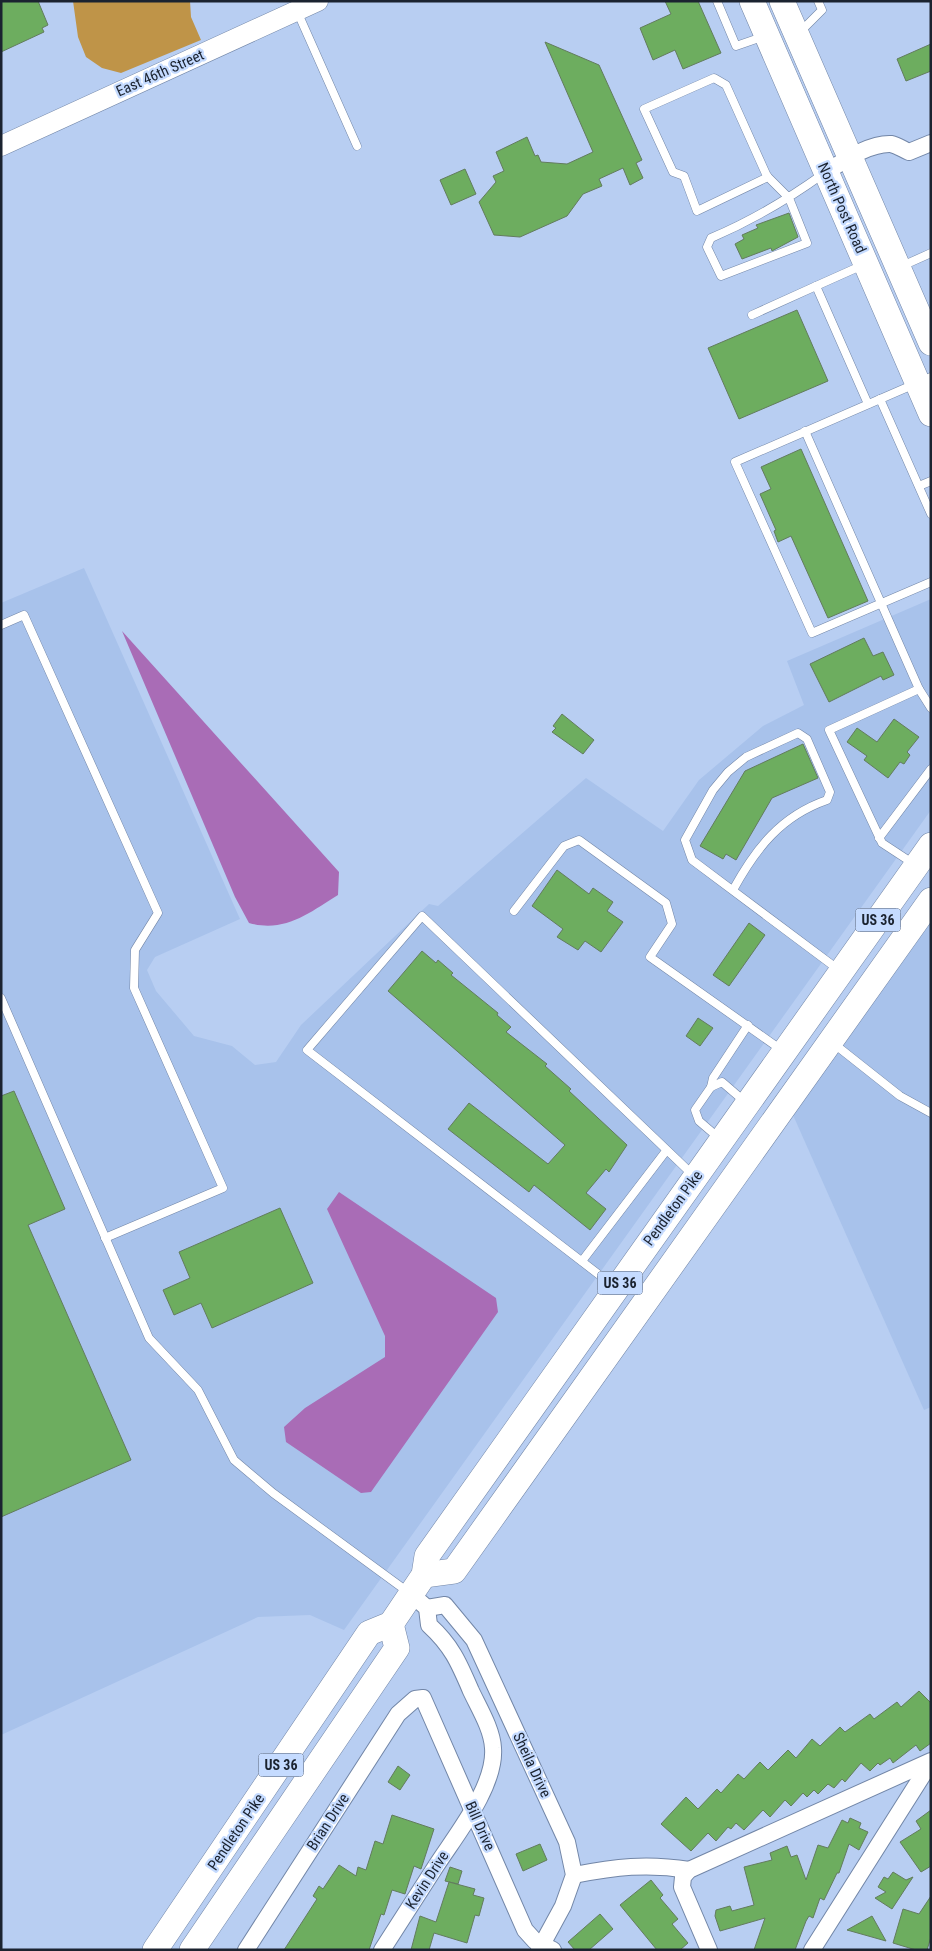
<svg xmlns="http://www.w3.org/2000/svg" width="932" height="1951" font-family="'Roboto Condensed',sans-serif">
	<style>
		.built { fill: #a8c2eb }
		.green { fill: #bf9448 }
		.water { fill: #a96cb6 }
		.building { fill: #6dad5f; stroke: #627c5d }
		.lines { fill: none; stroke-linecap: round; stroke-linejoin: round }
		.service-casing { stroke: #7286a7; stroke-width: 9 }
		.minor-casing { stroke: #7286a7; stroke-width: 18 }
		.tertiary-casing { stroke: #7286a7; stroke-width: 21 }
		.primary-casing { stroke: #7286a7; stroke-width: 26 }
		.service { stroke: #fff; stroke-width: 8 }
		.minor { stroke: #fff; stroke-width: 16 }
		.tertiary { stroke: #fff; stroke-width: 20 }
		.primary { stroke: #fff; stroke-width: 25 }
		.labels { text-anchor: middle; dominant-baseline: central; stroke-width: 4.5; stroke-linejoin: round; paint-order: stroke }
		.shield { fill: #c5dbff; stroke: #4e5a6e; stroke-width: 1 }
		.shield-label { font-size: 14px; font-weight: bold; fill: #1b2330 }
		.street-label { font-size: 15px; fill: #1b2330; stroke: #c5dbff }
	</style>
	<rect width="100%" height="100%" fill="#b8cef2"/>
	<g class="built">
		<path d="M84,568L240,919L155,957L147,970L156,991L194,1036L232,1046L255,1065L276,1062L301,1025L429,904L438,906L586,778L663,831L699,780L763,726L804,705L787,661L931,599V810L344,1630L310,1615L258,1617L1,1735V603Z"/>
		<path d="M931,922V1407L924,1410L793,1115Z"/>
	</g>
	<path class="green" d="M73,1H190L191,17L201,40L121,73L102,68L86,57L78,37Z"/>
	<g class="water">
		<path d="M122,631L339,872L338,895C309,913 285,933 249,923L235,897Z"/>
		<path d="M339,1192L496,1298L498,1312L371,1492L361,1493L286,1442L284,1427L305,1408L385,1357V1336L327,1209Z"/>
	</g>
	<g class="building">
		<path d="M1,1H38L48,25L42,28L44,32L1,52Z"/>
		<path d="M665,1H698L721,53L683,69L675,50L653,60L640,28L671,14Z"/>
		<path d="M545,42L599,65L642,160L636,163L643,178L630,185L623,168L599,179L602,186L583,194L567,216L520,237L494,235L479,202L496,182L493,176L504,171L496,152L527,137L535,156L538,155L541,162L567,164L593,152Z"/>
		<path d="M931,44V71L906,81L897,59Z"/>
		<path d="M465,169L476,194L451,205L440,180Z"/>
		<path d="M789,213L798,237L772,251L771,248L742,259L735,244L744,239L742,235L758,228L756,225Z"/>
		<path d="M797,310L828,381L739,419L708,348Z"/>
		<path d="M801,449L868,601L828,618L791,536L778,542L774,531L776,530L760,494L771,489L761,467Z"/>
		<path d="M864,638L873,656L883,652L894,675L883,680L881,676L829,702L810,664Z"/>
		<path d="M562,714L594,740L583,754L552,732L556,728L553,726Z"/>
		<path d="M894,719L919,737L907,752L910,755L904,764L900,762L888,778L864,760L867,756L847,742L857,728L877,742Z"/>
		<path d="M803,744L818,778L772,798L736,860L726,854L723,859L700,846L745,771Z"/>
		<path d="M557,870L589,894L593,888L613,902L607,911L623,922L601,952L585,941L578,950L557,937L563,929L532,906Z"/>
		<path d="M749,923L765,935L729,986L713,975Z"/>
		<path d="M422,951L436,963L438,960L453,973L451,975L498,1013L497,1015L511,1027L506,1032L547,1064L545,1066L571,1089L569,1091L627,1145L609,1172L606,1169L586,1193L606,1209L590,1230L534,1185L529,1192L448,1129L469,1103L548,1164L565,1145L388,991Z"/>
		<path d="M698,1018L713,1028L700,1046L686,1036Z"/>
		<path d="M14,1091L65,1209L28,1225L131,1460L1,1517V1096Z"/>
		<path d="M280,1208L313,1283L212,1328L201,1303L174,1315L163,1290L190,1278L179,1252Z"/>
		<path d="M919,1691L931,1703V1743L920,1751L916,1745L893,1763L890,1758L880,1765L878,1763L870,1771L861,1763L845,1782L842,1779L834,1788L828,1784L818,1794L814,1790L807,1797L803,1793L791,1806L785,1800L770,1817L763,1810L744,1830L736,1823L731,1829L728,1827L716,1841L708,1833L691,1851L661,1824L686,1797L698,1809L717,1789L721,1793L738,1774L744,1779L760,1762L768,1770L788,1750L796,1758L812,1739L820,1746L840,1727L845,1732L870,1714L874,1719L897,1702L901,1707Z"/>
		<path d="M398,1766L410,1775L400,1790L388,1782Z"/>
		<path d="M931,1810V1866L921,1872L900,1842L921,1829L916,1821Z"/>
		<path d="M392,1815L434,1829L421,1869L414,1866L405,1894L392,1890L384,1915L381,1914L369,1950H284L317,1899L313,1896L319,1886L323,1889L339,1865L356,1876L358,1867L366,1870L375,1841L383,1844Z"/>
		<path d="M850,1818L861,1823L859,1828L868,1832L859,1850L849,1844L839,1873H837L824,1900L820,1898L813,1918L809,1916L806,1921L795,1950H754L765,1918L720,1931L715,1916L716,1910L730,1906L732,1911L754,1905L744,1867L772,1860L770,1853L787,1846L791,1857L797,1855L806,1880L818,1845L828,1848L842,1820L848,1823Z"/>
		<path d="M540,1844L547,1860L523,1871L516,1854Z"/>
		<path d="M450,1867L462,1871L458,1884L445,1881Z"/>
		<path d="M893,1872L906,1880L913,1877L892,1909L875,1898L886,1892L878,1887L884,1877L888,1879Z"/>
		<path d="M651,1880L663,1895L660,1898L678,1919L672,1924L688,1943L680,1950H657L620,1905Z"/>
		<path d="M449,1882L475,1889L473,1895L484,1898L479,1916L475,1915L467,1943L434,1933L429,1950H411L420,1916L436,1922Z"/>
		<path d="M931,1896V1937L927,1950H916L893,1943L903,1909L919,1914Z"/>
		<path d="M600,1914L613,1929L589,1950H575L568,1942Z"/>
		<path d="M872,1916L886,1941L847,1930Z"/>
	</g>
	<g class="lines">
		<g class="service-casing">
			<g id="service">
				<path d="M717,1L736,46L765,36"/>
				<path d="M297,11L357,146"/>
				<path d="M800,32L822,10L818,1"/>
				<path d="M768,177L697,211L684,176L673,172L644,109L714,78L726,85L766,174L768,177L789,198L807,243L721,276L707,247L711,238C751,221 787,200 823,174"/>
				<path d="M863,265L816,286L868,404"/>
				<path d="M902,266L931,253"/>
				<path d="M752,315L816,286"/>
				<path d="M931,377L735,462L812,633L931,582"/>
				<path d="M880,399L931,514"/>
				<path d="M805,431L919,689L829,730L882,843L914,864"/>
				<path d="M919,486L931,481"/>
				<path d="M1,625L24,615L158,913L135,950L134,988L223,1188L105,1238"/>
				<path d="M919,689L931,708"/>
				<path d="M879,838L931,769"/>
				<path d="M733,890C756,848 781,816 827,800L830,792L807,739L798,733L746,757L728,772L713,790L685,840L692,860L839,970"/>
				<path d="M514,911L564,846L579,840L666,903L672,924L650,957L783,1051"/>
				<path d="M1,998L149,1338L198,1390L234,1460L273,1493L408,1592"/>
				<path d="M833,1043L900,1096L931,1113"/>
				<path d="M711,1087L713,1078L748,1025"/>
				<path d="M720,1139L699,1121L695,1110L711,1087L722,1082L744,1101"/>
				<path d="M582,1261L666,1151"/>
				<path d="M615,1287L307,1050L422,916L693,1175"/>
			</g>
		</g>
		<g class="minor-casing">
			<g id="minor">
				<path d="M826,172C844,161 869,143 891,144C897,145 904,150 909,152L931,143"/>
				<path d="M427,1608L445,1605L474,1640L567,1842L574,1875L563,1906L539,1950"/>
				<path d="M574,1875C615,1867 647,1863 689,1870"/>
				<path d="M246,1950L398,1714L415,1699L423,1698L525,1930L535,1941L553,1950"/>
				<path d="M382,1950C400,1922 418,1894 436,1866C456,1835 496,1786 493,1748C492,1729 479,1708 471,1691C459,1663 452,1646 429,1625L427,1608L411,1594"/>
				<path d="M709,1950L682,1887L683,1877L689,1870L931,1761"/>
				<path d="M812,1950L931,1762"/>
			</g>
		</g>
		<g class="tertiary-casing">
			<path id="tertiary" d="M1,146L318,1"/>
		</g>
		<g class="primary-casing">
			<g id="primary">
				<path d="M752,1L931,414"/>
				<path d="M782,1L931,343"/>
				<path d="M424,1575L454,1571L931,900"/>
				<path d="M155,1950L369,1633L391,1624L424,1575L427,1556L931,845"/>
				<path d="M192,1950L397,1648L391,1624"/>
			</g>
		</g>
		<use href="#service" class="service"/>
		<use href="#minor" class="minor"/>
		<use href="#tertiary" class="tertiary"/>
		<use href="#primary" class="primary"/>
	</g>
	<g class="labels">
		<g class="shield">
			<rect x="855.5" y="908.5" width="45" height="23" rx="4"/>
			<rect x="597.5" y="1271.5" width="45" height="23" rx="4"/>
			<rect x="258.5" y="1753.5" width="45" height="23" rx="4"/>
		</g>
		<g class="shield-label">
			<text x="878" y="920">US 36</text>
			<text x="620" y="1283">US 36</text>
			<text x="281" y="1765">US 36</text>
		</g>
		<g class="street-label">
			<text transform="translate(160 73) rotate(-24)">East 46th Street</text>
			<text transform="translate(842 208) rotate(66)">North Post Road</text>
			<text transform="translate(673 1208) rotate(-54)">Pendleton Pike</text>
			<text transform="translate(532 1765) rotate(65)">Sheila Drive</text>
			<text transform="translate(328 1822) rotate(-57)">Brian Drive</text>
			<text transform="translate(480 1826) rotate(66)">Bill Drive</text>
			<text transform="translate(236 1832) rotate(-56)">Pendleton Pike</text>
			<text transform="translate(427 1880) rotate(-57)">Kevin Drive</text>
		</g>
	</g>
	<rect width="932" height="1951" fill="none" stroke="#1b2330" stroke-width="5"/>
</svg>
